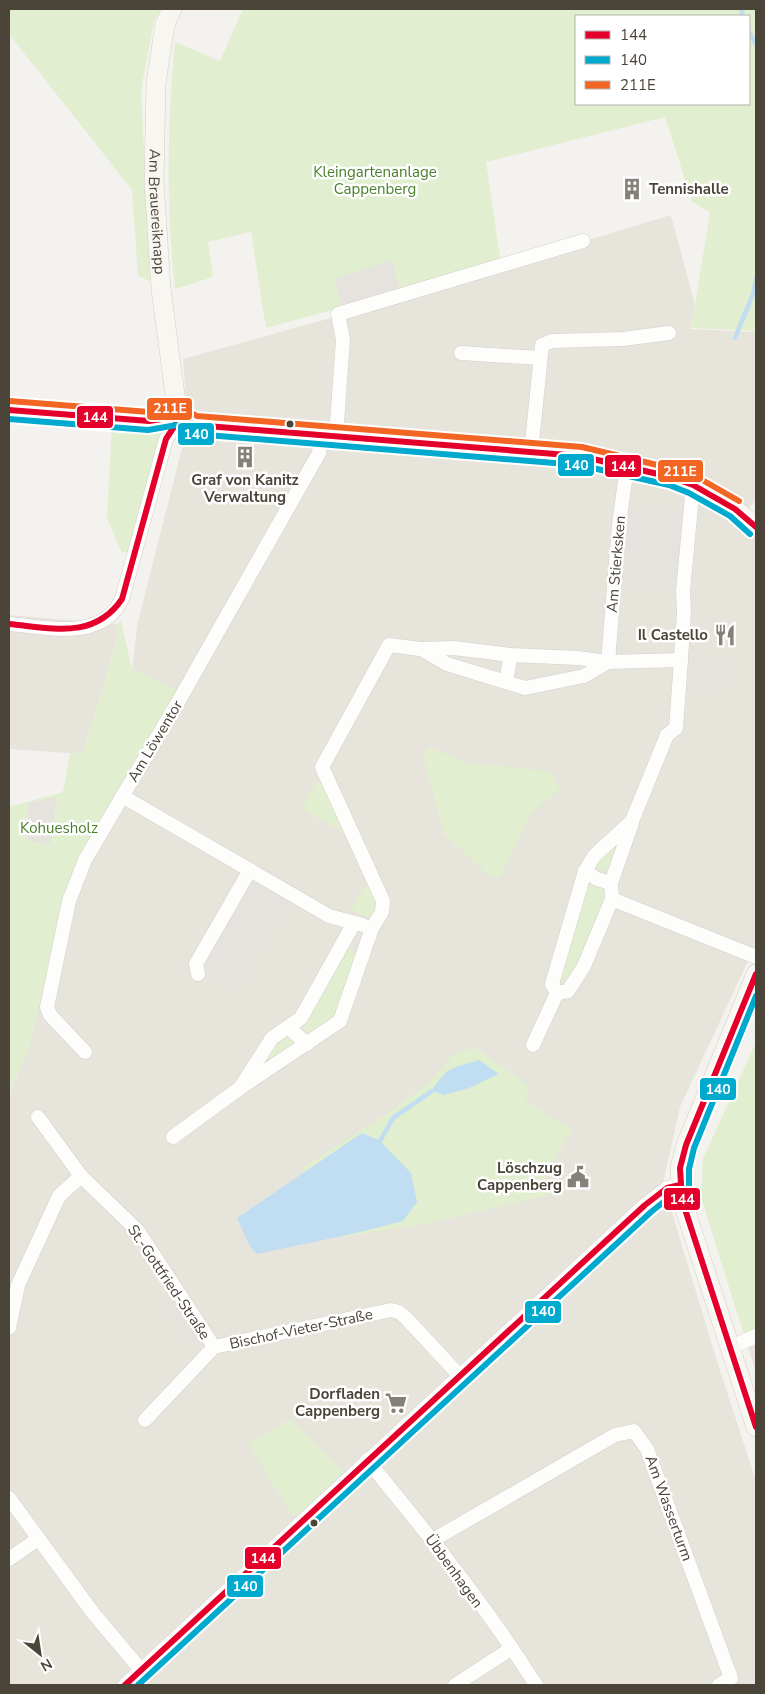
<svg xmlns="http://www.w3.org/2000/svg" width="765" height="1694" font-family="'Nunito Sans',sans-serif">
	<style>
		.residential { fill: #e7e4dc }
		.green { fill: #e1eecf; fill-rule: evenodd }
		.parking { fill: #e6e3df }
		.water { fill: #c0ddf1 }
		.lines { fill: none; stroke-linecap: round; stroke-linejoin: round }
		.stream { stroke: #c0ddf1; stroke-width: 4.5 }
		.street-casing { stroke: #d2d0cb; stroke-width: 15 }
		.secondary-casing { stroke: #d3cfc5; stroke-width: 20 }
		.street { stroke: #fdfdfc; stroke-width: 14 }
		.secondary { stroke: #f7f6f1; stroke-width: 19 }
		.bus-1-casing { stroke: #fff; stroke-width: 10 }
		.bus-2-casing { stroke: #fff; stroke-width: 10 }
		.bus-3-casing { stroke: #fff; stroke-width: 10 }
		.bus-1 { stroke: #e4002b; stroke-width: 6 }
		.bus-2 { stroke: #00a9ce; stroke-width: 6 }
		.bus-3 { stroke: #f26522; stroke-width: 6 }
		.bus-dot { fill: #4b4439; stroke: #fff; stroke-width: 2 }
		.labels { text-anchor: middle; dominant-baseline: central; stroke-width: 5; stroke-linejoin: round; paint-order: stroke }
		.park-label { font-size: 15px; fill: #4a7f2a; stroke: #fff }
		.poi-label { font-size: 15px; font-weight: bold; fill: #4b4439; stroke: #fff; text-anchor: end }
		.street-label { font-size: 15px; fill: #4b4439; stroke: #fff }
		.line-badge { stroke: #fff; stroke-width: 2 }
		.badge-label { font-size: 14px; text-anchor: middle; font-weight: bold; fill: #fff }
	</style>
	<rect width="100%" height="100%" fill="#f4f2ee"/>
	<g class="residential">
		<path d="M671,215L695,305L690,329L756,332V501L741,514L756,527V944L680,1107L663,1183L717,1361L756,1481V1685H9V1094L28,1052L62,907L177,690L132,670L138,621L188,425L183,359L349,313Z"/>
		<path d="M9,615L118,624L117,639L83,754L9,749Z"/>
		<path d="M756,1329V1373L744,1335Z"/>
	</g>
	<g class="green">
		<path d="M9,9H161L154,21L141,90L150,281L138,276L132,190L9,34Z"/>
		<path d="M243,9H756V331L691,328L710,213L692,201L665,117L486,162L501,264L266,328L251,232L208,242L213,277L175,289C166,207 167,125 175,42L220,61ZM576,16H749V104H576Z"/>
		<path d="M112,425L164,427L131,551L122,553L107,518Z"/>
		<path d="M121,620L132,670L178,690L62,907L28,1052L9,1093V807L63,792L70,753L83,754L117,640L118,624Z"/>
		<path d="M429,747L463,762L549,771L560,789L531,814L500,879L485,872L444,834L423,756Z"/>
		<path d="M319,780H322L345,833L306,812L304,809L306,799Z"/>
		<path d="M621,837L611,870L601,871L598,868L596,861Z"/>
		<path d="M368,881L380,904L371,919L351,910Z"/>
		<path d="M592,885C604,885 605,890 606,901L579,964L565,983H563L559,978L587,888Z"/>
		<path d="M348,948H351L356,954L338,1014L313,1033L306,1032L302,1024Z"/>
		<path d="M288,1035L293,1039L294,1045L266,1063L265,1059L278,1038Z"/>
		<path d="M756,1042V1329L744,1335L701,1197L703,1159Z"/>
		<path d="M476,1048L528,1085L526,1101L572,1130L545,1175L549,1195L430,1223L332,1239L356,1233L362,1133L305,1172L302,1168L388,1113L430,1081L455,1053Z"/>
		<path d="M290,1419L343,1472L294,1518L248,1444Z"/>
	</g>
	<g class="parking">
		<path d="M392,260L399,288L341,306L334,279Z"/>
		<path d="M626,507L685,512L678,593L619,588Z"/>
		<path d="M693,658L727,661L725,684H719V694L687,692L689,669H692Z"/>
		<path d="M57,797L50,845L28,841V803Z"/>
		<path d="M251,880L289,902L238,990L200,968Z"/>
		<path d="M168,1293L198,1341L189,1347L160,1302Z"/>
	</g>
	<g class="water">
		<path d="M479,1060L499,1074L469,1088L444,1095L432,1091C447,1066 453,1068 479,1060Z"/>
		<path d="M362,1133L380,1141L411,1173L417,1202L403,1221L356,1233L257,1254L249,1245L237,1218Z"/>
	</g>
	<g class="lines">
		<g class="stream">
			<path d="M741,9L743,16"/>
			<path d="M749,32L756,44"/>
			<path d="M735,338L753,294L756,279"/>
			<path d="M380,1141L393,1118L432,1091"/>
		</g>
		<g class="street-casing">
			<g id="street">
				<path d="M461,353L539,358"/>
				<path d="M336,436L343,340L338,314L583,241"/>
				<path d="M531,452L542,345L552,341L623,339L669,333"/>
				<path d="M9,624C48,627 101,642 122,599L166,439L181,416"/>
				<path d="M421,649L447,664L525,688L584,676L608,662"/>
				<path d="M681,660L684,612L683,591L693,485"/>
				<path d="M608,662L619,525L627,466"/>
				<path d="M506,681L511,655"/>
				<path d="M122,796L329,916L363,925"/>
				<path d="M585,871L597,879L611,883"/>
				<path d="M612,899L611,883L632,823"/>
				<path d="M198,974L196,964L250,870"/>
				<path d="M288,1027L307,1044"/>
				<path d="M533,1045L557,993L568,991L584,966L612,899L756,957"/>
				<path d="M85,1052L50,1015L47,1007L69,901L85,860L182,695L319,453L321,435"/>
				<path d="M240,1088L340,1021L372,928L382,912L383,901L322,767L389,645L420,649L454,648L511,655L578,658L608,662L681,660L676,728L667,735L632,821L594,856L585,871L552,984L557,993"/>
				<path d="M38,1117L81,1176L138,1231L214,1347"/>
				<path d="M173,1137L240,1088L272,1038L301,1018L354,923"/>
				<path d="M9,1328L18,1285L59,1196L81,1176"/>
				<path d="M729,1348L756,1336"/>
				<path d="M145,1420L214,1347L391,1310L399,1312L406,1318L460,1376"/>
				<path d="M367,1460C427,1533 486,1606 536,1685"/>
				<path d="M9,1498L93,1613L141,1670"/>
				<path d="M433,1540L615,1435L634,1431L647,1449L731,1678L719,1685"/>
				<path d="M9,1559L38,1539"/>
				<path d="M125,1685L645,1205L667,1188L680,1185"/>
				<path d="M455,1685L512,1648"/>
			</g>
		</g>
		<g class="secondary-casing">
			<g id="secondary">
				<path id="s1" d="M172,9L165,24L156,83L154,182L161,289L177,410L185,421L195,425L580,456L671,477L693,485L735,509L756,527"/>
				<path d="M9,410L149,421L181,416"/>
				<path d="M756,974L686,1145L680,1168L682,1200L756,1427"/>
			</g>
		</g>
		<use href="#street" class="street"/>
		<use href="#secondary" class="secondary"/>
		<g class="bus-1-casing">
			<g id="bus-1">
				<path d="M9,410L149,421L181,416"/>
				<path d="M181,416L185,421L195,425L580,456L671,477L693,485L735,509L756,527"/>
				<path d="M9,624C52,628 94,640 122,599L166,439L181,416"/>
				<path d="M756,974L686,1145L680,1168L682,1200L756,1427"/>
				<path d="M125,1685L645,1205L667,1188L680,1185"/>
			</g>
		</g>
		<g class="bus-2-casing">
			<g id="bus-2">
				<path d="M9,419L148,430L177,425L194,434L579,465L669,485L689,493L730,516L750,534"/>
				<path d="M689,1185V1169L694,1148L756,996"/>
				<path d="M138,1685L651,1212L671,1196L682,1194"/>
			</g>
		</g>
		<g class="bus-3-casing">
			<g id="bus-3">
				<path d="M10,401L149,412L180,407"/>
				<path d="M188,411L197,416L582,447L674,469L697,477L739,501"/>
			</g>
		</g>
		<use href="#bus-1" class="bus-1"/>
		<use href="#bus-2" class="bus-2"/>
		<use href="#bus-3" class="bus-3"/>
	</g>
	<defs>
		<g id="building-bare" transform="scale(1.725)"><path d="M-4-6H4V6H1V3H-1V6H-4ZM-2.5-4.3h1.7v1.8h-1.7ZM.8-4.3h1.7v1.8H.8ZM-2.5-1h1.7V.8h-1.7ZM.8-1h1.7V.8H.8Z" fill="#868178" stroke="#fff" stroke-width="2.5" paint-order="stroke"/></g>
		<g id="restaurant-bare" transform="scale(1.725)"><path d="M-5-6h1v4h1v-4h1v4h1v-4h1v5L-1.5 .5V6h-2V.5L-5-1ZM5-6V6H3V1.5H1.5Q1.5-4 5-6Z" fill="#868178" stroke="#fff" stroke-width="2.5" paint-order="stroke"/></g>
		<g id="civic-bare" transform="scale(1.725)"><path d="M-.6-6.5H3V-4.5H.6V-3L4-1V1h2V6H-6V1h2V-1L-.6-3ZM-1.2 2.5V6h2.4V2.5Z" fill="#868178" stroke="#fff" stroke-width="2.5" paint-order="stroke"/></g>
		<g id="supermarket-bare" transform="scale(1.725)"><path d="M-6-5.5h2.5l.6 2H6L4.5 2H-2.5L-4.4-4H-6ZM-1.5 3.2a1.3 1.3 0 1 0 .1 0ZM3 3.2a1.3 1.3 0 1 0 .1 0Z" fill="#868178" stroke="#fff" stroke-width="2.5" paint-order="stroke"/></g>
	</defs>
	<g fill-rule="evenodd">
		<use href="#building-bare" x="632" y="189"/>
		<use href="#building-bare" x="245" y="457"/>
		<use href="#restaurant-bare" x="725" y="635"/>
		<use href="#civic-bare" x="578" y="1177"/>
		<use href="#supermarket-bare" x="396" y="1403"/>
	</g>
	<g class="bus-dot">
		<circle cx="290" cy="424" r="4.5"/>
		<circle cx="314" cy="1523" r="4.5"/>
	</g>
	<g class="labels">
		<g class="park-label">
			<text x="375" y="172">Kleingartenanlage<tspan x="375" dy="17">Cappenberg</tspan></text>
			<text x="59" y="828">Kohuesholz</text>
		</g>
		<g class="poi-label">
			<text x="649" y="189" text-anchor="start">Tennishalle</text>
			<text x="245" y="480" text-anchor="middle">Graf von Kanitz<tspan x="245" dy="17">Verwaltung</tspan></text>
			<text x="708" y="635">Il Castello</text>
			<text x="562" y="1168">Löschzug<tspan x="562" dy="17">Cappenberg</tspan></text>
			<text x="380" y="1394">Dorfladen<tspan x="380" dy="17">Cappenberg</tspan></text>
		</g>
		<g class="street-label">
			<text stroke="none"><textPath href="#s1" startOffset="205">Am Brauereiknapp</textPath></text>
			<text transform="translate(616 564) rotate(-85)">Am Stierksken</text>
			<text transform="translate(155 741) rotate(-59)">Am Löwentor</text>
			<text transform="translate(169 1282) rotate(56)">St.-Gottfried-Straße</text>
			<text transform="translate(301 1329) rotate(-12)">Bischof-Vieter-Straße</text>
			<text transform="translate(669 1508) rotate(70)">Am Wasserturm</text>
			<text transform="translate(454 1571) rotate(54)">Übbenhagen</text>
		</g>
	</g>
	<g class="line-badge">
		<rect x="146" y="397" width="47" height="24" rx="5" fill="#f26522"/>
		<rect x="76" y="405" width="38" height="24" rx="5" fill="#e4002b"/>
		<rect x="177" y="422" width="38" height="24" rx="5" fill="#00a9ce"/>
		<rect x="557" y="453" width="38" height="24" rx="5" fill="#00a9ce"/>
		<rect x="604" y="454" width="38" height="24" rx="5" fill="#e4002b"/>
		<rect x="657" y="459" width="47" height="24" rx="5" fill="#f26522"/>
		<rect x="699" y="1077" width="38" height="24" rx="5" fill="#00a9ce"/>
		<rect x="663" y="1187" width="38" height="24" rx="5" fill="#e4002b"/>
		<rect x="524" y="1300" width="38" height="24" rx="5" fill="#00a9ce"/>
		<rect x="244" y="1546" width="38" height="24" rx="5" fill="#e4002b"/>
		<rect x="226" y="1574" width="38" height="24" rx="5" fill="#00a9ce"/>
	</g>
	<g class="badge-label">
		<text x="170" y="413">211E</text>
		<text x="95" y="422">144</text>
		<text x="196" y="439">140</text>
		<text x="576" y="470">140</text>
		<text x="623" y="471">144</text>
		<text x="680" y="476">211E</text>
		<text x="718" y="1094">140</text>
		<text x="682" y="1204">144</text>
		<text x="543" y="1316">140</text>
		<text x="263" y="1563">144</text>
		<text x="245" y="1591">140</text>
	</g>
	<rect width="765" height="1694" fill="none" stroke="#4b4439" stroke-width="20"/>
	<rect x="575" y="15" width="175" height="90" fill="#ffffff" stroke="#b7b4b0"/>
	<rect x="585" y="31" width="25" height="8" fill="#e4002b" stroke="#b7b4b0"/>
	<text x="620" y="40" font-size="15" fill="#4b4439">144</text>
	<rect x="585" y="56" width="25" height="8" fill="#00a9ce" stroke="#b7b4b0"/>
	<text x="620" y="65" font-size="15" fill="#4b4439">140</text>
	<rect x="585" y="81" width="25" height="8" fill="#f26522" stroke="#b7b4b0"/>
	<text x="620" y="90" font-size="15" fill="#4b4439">211E</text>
	<g transform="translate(40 1654) rotate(150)" stroke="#ffffff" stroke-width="4" paint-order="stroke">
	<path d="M0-4L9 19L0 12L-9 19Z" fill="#4b4439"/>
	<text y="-8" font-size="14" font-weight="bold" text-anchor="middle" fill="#4b4439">N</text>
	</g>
</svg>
